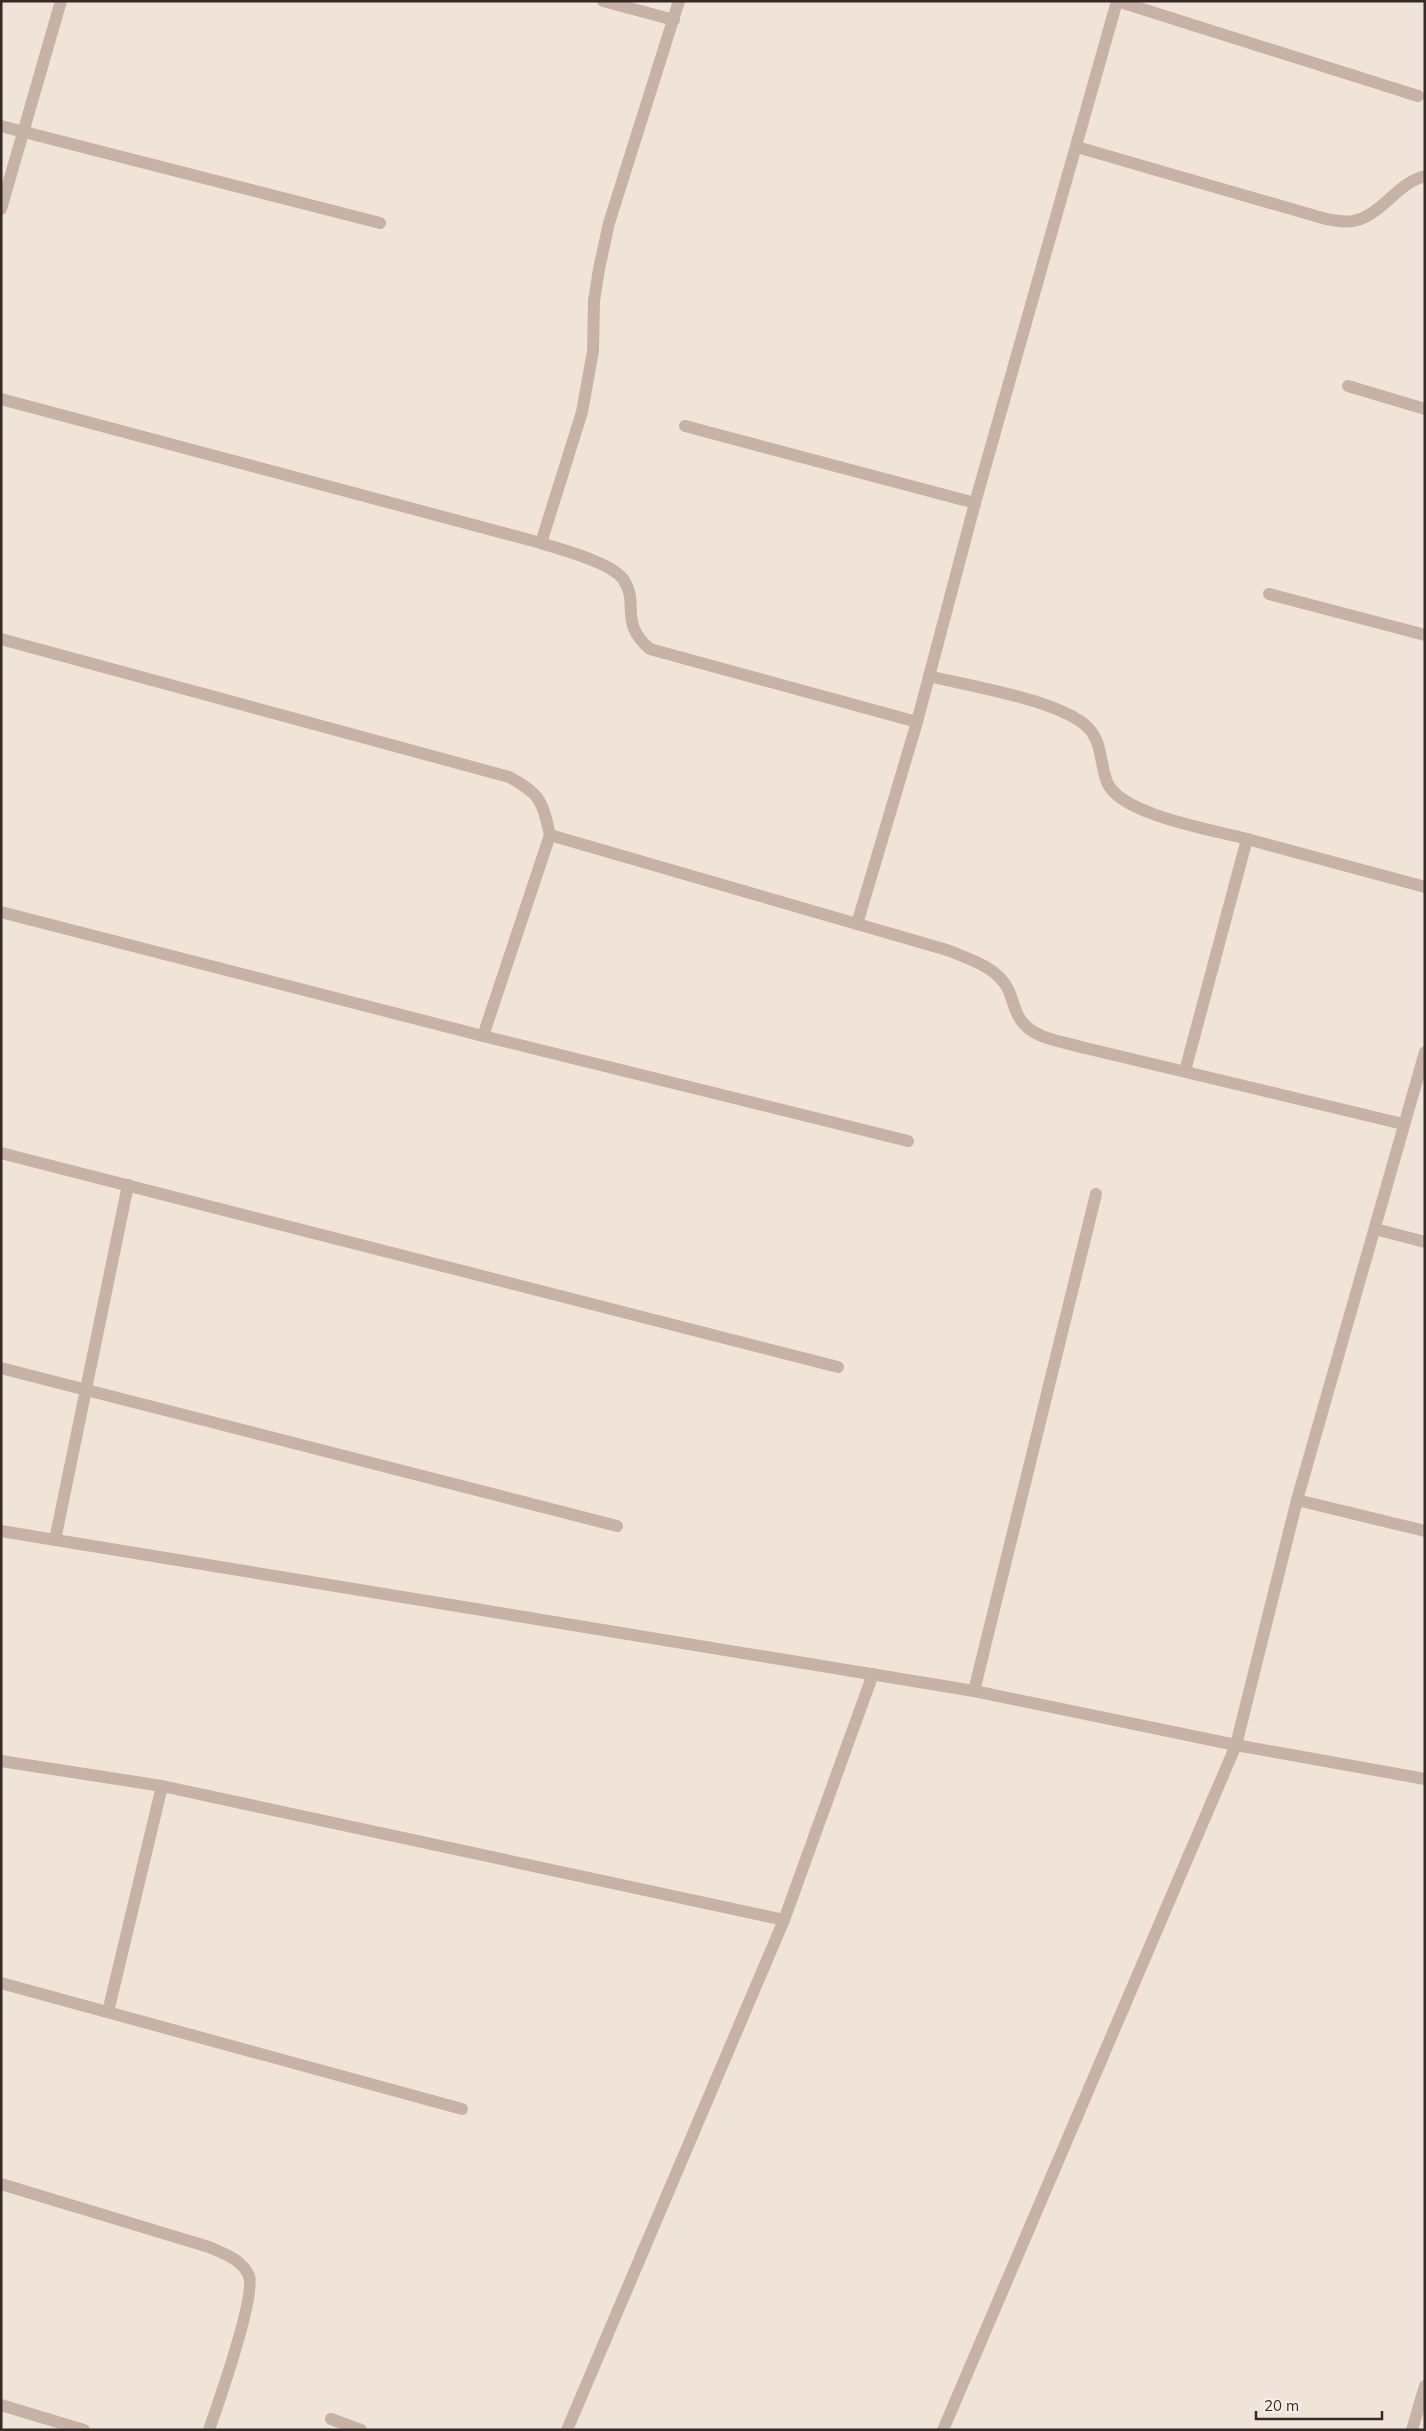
<svg xmlns="http://www.w3.org/2000/svg" width="1426" height="2431" font-family="Mulish,sans-serif">
	<style>
		.lines { fill: none; stroke-linecap: round; stroke-linejoin: round }
		.minor { stroke: #c7b3a6; stroke-width: 12 }
	</style>
	<rect width="100%" height="100%" fill="#f0e4d9"/>
	<g class="lines">
		<g class="minor">
			<path d="M603,1L674,20"/>
			<path d="M1117,1L1418,96"/>
			<path d="M1,126L380,223"/>
			<path d="M1077,147L1326,219C1334,220 1345,223 1353,221C1380,217 1398,182 1425,176"/>
			<path d="M1,209L61,1"/>
			<path d="M1348,386L1425,409"/>
			<path d="M1,399L541,543C562,550 610,562 623,579C640,603 618,622 650,649L917,722"/>
			<path d="M685,426L975,503"/>
			<path d="M541,543L582,412L593,351L594,301L599,269L609,223L679,1"/>
			<path d="M1269,594L1425,635"/>
			<path d="M1,639L509,777C541,794 542,801 550,835"/>
			<path d="M929,676C970,686 1052,699 1084,724C1103,739 1099,761 1107,782C1120,815 1214,830 1247,839"/>
			<path d="M1,912L483,1036L908,1141"/>
			<path d="M857,924L917,722L975,503L1117,1"/>
			<path d="M483,1036L550,835L947,950C969,959 997,967 1008,989C1014,1002 1015,1017 1027,1027C1040,1039 1064,1042 1081,1047L1403,1124"/>
			<path d="M1185,1071L1247,839L1425,887"/>
			<path d="M1,1153L838,1367"/>
			<path d="M1375,1229L1425,1242"/>
			<path d="M1,1368L617,1526"/>
			<path d="M1297,1500L1425,1531"/>
			<path d="M1,1531L974,1691L1236,1745L1425,1779"/>
			<path d="M55,1540L128,1185"/>
			<path d="M974,1691L1096,1194"/>
			<path d="M1,1761L162,1786L784,1920L873,1674"/>
			<path d="M1,1983L462,2109"/>
			<path d="M108,2012L162,1786"/>
			<path d="M1,2184L209,2247C223,2253 243,2260 249,2276C256,2297 218,2404 209,2430"/>
			<path d="M1,2405L84,2430"/>
			<path d="M331,2419L361,2430"/>
			<path d="M567,2430L784,1920"/>
			<path d="M943,2430L1236,1745L1297,1500L1425,1052"/>
			<path d="M1412,2430L1425,2386"/>
		</g>
	</g>
	<rect width="1426" height="2431" fill="none" stroke="#342a27" stroke-width="5"/>
	<path d="M1256 2411v8h126v-8" fill="none" stroke="#342a27" stroke-width="2.5"/>
	<text x="1264" y="2411" font-size="15" fill="#342a27" stroke="#f8eee5" stroke-width="4" paint-order="stroke">20 m</text>
</svg>
